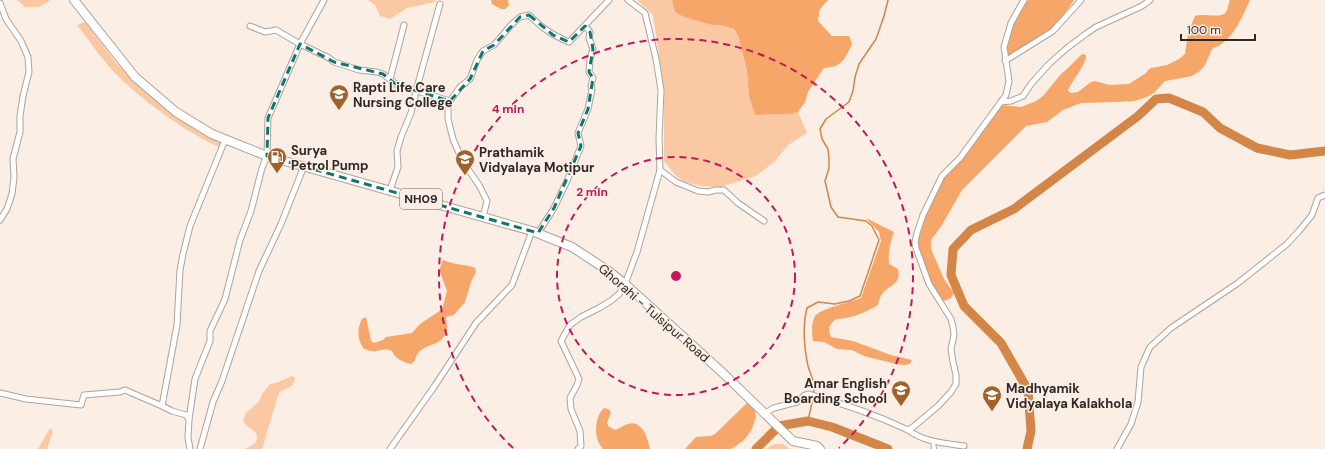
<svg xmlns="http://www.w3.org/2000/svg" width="1325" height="449" font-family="'DM Sans',sans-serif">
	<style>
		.green { fill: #fac8a3 }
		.forest { fill: #f5a668 }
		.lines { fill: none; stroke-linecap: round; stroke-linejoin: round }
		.stream { stroke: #d38647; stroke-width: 1.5 }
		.river { stroke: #d38647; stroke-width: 9 }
		.pedestrian-casing { stroke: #aea29a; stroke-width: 6 }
		.minor-casing { stroke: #aea29a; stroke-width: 7 }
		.primary-casing { stroke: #aea29a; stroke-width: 10 }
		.pedestrian { stroke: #fff; stroke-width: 4 }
		.minor { stroke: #fff; stroke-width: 5 }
		.primary { stroke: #fff; stroke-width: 8 }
		.marked { fill: none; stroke: #0f766e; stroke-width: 3; stroke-dasharray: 8 5; stroke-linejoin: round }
		.ring { fill: none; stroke: #c2185b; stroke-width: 2; stroke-dasharray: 7 5 }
		.labels { text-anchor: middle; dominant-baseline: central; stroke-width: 3; stroke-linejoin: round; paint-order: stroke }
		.shield { fill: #faeee5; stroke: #6b645f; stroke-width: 1 }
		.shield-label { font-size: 12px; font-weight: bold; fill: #2e2925 }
		.poi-label { font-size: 13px; font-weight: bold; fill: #2e2925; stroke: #faeee5; text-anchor: start }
		.street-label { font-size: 13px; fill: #2e2925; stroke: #faeee5 }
		.centre { fill: #c2185b; stroke: #faeee5; stroke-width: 2 }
		.ring-label { font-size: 12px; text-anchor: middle; font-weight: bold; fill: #c2185b; stroke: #faeee5; stroke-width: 3; stroke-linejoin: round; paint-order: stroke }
	</style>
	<rect width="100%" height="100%" fill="#faeee5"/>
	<g class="green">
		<path d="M17,0H51L39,7H25Z"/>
		<path d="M368,0H437L431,3L407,8L390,19L380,16L375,5Z"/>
		<path d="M637,0H672L675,12L684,17L712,25H722L734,29L739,38L747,71L749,96L755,115L790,114L798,112L807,133L788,145L774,162L756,176L720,187L701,186L693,184L683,181L675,175L664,161V90L653,15Z"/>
		<path d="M85,22L118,65L136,82L210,137L221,142L219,147C184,131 140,99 113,71C100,57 89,40 77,25Z"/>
		<path d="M292,376L295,378C294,389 285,387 279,393L262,449H245C248,447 252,446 254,444C264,432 247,429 243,421L246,413L259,402L262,394L270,384L276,383Z"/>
		<path d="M50,428L53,432L47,449H38Z"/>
		<path d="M774,444H783L790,449H766Z"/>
	</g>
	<g class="forest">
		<path d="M491,0H508L509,5L505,9H501L492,4Z"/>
		<path d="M672,0H828L820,9L818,21L832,36H849L852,44C845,59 842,67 824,68L808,92L805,102L798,112L790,114L755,115L749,96L747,71L739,38L734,29L722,25H712L684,17L675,12Z"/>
		<path d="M1028,0H1074L1053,30L1007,57L1006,47L1014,22Z"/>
		<path d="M1230,0H1250C1241,19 1233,41 1212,49L1205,65L1200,71L1192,76L1165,81L1154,93L1147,97L1134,101L1116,102L1081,103L1063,110L1047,122L1026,126L962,190L942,225L931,240V249L944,279L954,293L951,298L944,301C936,297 921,258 919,249C918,243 918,238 918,233L945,176L963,159L993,117L1002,105L1021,107L1036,101L1043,96L1061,74L1067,69L1082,54L1086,55C1086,66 1071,81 1068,91L1071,93L1078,92L1091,82L1095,81L1110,85L1129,84L1146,73L1148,70L1151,68L1167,65L1179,59L1185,54L1188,33L1195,16C1203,13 1221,19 1226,12C1228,9 1228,4 1230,0Z"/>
		<path d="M866,218L894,232C890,245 888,251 889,264L898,269C901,285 892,283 883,293C880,296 879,301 878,305C868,311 857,316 846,318C840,319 835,318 832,323C828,327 829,332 831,337L853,341L891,355L912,360L910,364L904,365L896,364L864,356L852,350L837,349L824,342L813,341C812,334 811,323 815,316C820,309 851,302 861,298L881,241L879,232Z"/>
		<path d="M443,260C454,265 465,264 475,268L476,272L471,282L465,302L454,315L446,317C446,321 448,325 447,329C443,347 429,342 419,352C415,356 416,362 411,364C403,362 395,359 392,351C383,347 379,352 371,351C369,351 366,349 364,349C357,340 357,328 362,319L366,317L371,341L374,343L383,340L386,337L412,333L420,324L441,310L443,306L447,291L440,272V268Z"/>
		<path d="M747,403L755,409L756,417L752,429L748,435L743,441L731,449H685L696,437L711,436L715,434Z"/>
		<path d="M604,408L608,409L611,412L607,423L609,427L616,430C620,428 624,425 628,424C642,419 648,439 650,449H603C601,446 599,444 598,441C594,431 596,415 604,408Z"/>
	</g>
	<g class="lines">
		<path class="stream" d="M808,421C810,410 814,398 814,387C814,380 810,373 808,366C804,347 802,328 807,308L818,302L835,304L849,301L860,296L879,240L872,226L866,221L838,217L831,207L825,181L829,168V158L828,149L822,139L820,129L826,119L849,102L853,91L855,77L859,64L876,39L884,16L888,0"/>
		<g class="river">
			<path d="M756,449L779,426L808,421L832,427L888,449"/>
			<path d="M1027,449L1031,431L1028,390L1001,343L964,306L951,275L953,249L971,230L1014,209L1138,116L1156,99L1169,98L1203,112L1220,128L1257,148L1290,155L1325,151"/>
		</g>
		<g class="pedestrian-casing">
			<path id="pedestrian" d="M933,441L934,449"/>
		</g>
		<g class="minor-casing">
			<g id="minor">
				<path d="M0,3L6,19L21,41L28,57L29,72L23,96L20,116V132L13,159L14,177L12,194L7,209L0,220"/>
				<path d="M250,26L265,32L276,30L300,44L329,58L334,62L359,70L377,72L383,74L397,85L450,101"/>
				<path d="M1005,61L1053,31L1081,0"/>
				<path d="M390,79L404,25"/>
				<path d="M1001,102L1011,101L1023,96L1031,84L1049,64L1067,48L1087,33L1096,27L1142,6L1150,0"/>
				<path d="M660,170L676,182L698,191L708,192L716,190H724L738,203L764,221"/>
				<path d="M390,190L398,167L397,151L401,137L411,113L416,91L440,4"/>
				<path d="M483,217L487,201L479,185L463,162L453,139L448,119V109L450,101L460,87L470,79L477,60L483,51L494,45L511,25L520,17L529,15C542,28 552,35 569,42L609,0"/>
				<path d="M538,233L554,208L567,181L581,146L578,133L588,109L592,89L591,86L593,78L589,72L590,59L593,49L589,38L590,32L585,26"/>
				<path d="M0,393L26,399L81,405L84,395L120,392L125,390L162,406"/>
				<path d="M765,413L774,408L797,402L805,395L808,394C842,403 876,415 908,430L913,427L938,406L951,392L956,384V375L953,362L951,349L954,335L953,327L951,319L929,284L916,248L915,242L917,233L923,215L942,176L960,158L1006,95L1009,81L1004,47L1011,23L1024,0"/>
				<path d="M189,419L195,379L210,341V331L225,299L240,240L251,211L262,168L267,156L268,118L300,44L324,0"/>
				<path d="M908,430C924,442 944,443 964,446"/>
				<path d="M190,449L188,438L189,419L186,415L172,411L162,406L177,325L180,270L183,254L190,226L225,140"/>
				<path d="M200,449L213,402L222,381L259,271L281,224L304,166"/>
				<path d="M390,449L434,387L476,323L512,285L532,231"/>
				<path d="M578,449L581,446L580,431L571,409L570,398L577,385L579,379L561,341L570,325L581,317L599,308L612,300L619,294L625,284L637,252L660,170L659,138L661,90L656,59L645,13L628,0"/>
				<path d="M1117,449L1131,424L1138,402L1141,367L1150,347L1171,328L1238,283L1287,244L1299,231L1312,215L1318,198L1325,195"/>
			</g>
		</g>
		<g class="primary-casing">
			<path id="primary" d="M74,0L135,77L176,112L212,134L267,156L532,231L572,247L610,272L625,284L725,375L793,441L817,446L820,449"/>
		</g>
		<use href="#pedestrian" class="pedestrian"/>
		<use href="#minor" class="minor"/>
		<use href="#primary" class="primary"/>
	</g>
	<path class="marked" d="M529,15L553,35L569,42L585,26L590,32L593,49L589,72L593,78L588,109L578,133L581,146L554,208L538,233L267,156L268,118L300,44L334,62L383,74L397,85L450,101L470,79L483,51L494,45L520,17Z"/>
	<g class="ring">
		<circle cx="676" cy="276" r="119"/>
		<path d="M513 448A237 237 0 1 1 839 448"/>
	</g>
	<defs>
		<g id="university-pin" transform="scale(1)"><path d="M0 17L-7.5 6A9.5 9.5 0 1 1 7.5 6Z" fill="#a1612a" stroke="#faeee5"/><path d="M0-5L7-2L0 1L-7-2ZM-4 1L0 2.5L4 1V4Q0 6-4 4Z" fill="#fff"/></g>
		<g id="fuel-pin" transform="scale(1)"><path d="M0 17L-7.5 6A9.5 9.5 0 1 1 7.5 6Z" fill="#a1612a" stroke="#faeee5"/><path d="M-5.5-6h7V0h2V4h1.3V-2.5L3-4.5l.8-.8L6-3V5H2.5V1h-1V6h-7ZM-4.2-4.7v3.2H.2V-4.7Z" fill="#fff"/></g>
		<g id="school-pin" transform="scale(1)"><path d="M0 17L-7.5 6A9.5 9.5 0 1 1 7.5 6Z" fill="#a1612a" stroke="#faeee5"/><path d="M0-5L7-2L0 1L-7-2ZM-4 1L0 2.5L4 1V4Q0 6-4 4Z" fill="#fff"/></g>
	</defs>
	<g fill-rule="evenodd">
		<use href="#university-pin" x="339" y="94"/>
		<use href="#fuel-pin" x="277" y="157"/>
		<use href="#school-pin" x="465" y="159"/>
		<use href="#school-pin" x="901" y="390"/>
		<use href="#school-pin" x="992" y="395"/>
	</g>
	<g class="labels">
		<rect class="shield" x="400" y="189" width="42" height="20" rx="3"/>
		<g class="shield-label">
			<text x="421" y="199">NH09</text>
		</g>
		<g class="poi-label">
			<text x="353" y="87">Rapti Life Care<tspan x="353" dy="15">Nursing College</tspan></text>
			<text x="291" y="150">Surya<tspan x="291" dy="15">Petrol Pump</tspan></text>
			<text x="479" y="152">Prathamik<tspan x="479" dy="15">Vidyalaya Motipur</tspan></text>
			<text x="887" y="383" text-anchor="end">Amar English<tspan x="887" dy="15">Boarding School</tspan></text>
			<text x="1006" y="388">Madhyamik<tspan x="1006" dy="15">Vidyalaya Kalakhola</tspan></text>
		</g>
		<g class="street-label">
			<text transform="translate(654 313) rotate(41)">Ghorahi - Tulsipur Road</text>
		</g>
	</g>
	<circle cx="676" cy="276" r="6" class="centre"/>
	<g class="ring-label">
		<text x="508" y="113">4 min</text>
		<text x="592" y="196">2 min</text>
	</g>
	<path d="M1181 34v6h74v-6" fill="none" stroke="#2e2925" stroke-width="2"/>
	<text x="1187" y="34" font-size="12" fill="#2e2925" stroke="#faeee5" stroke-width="3" paint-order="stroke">100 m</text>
</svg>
